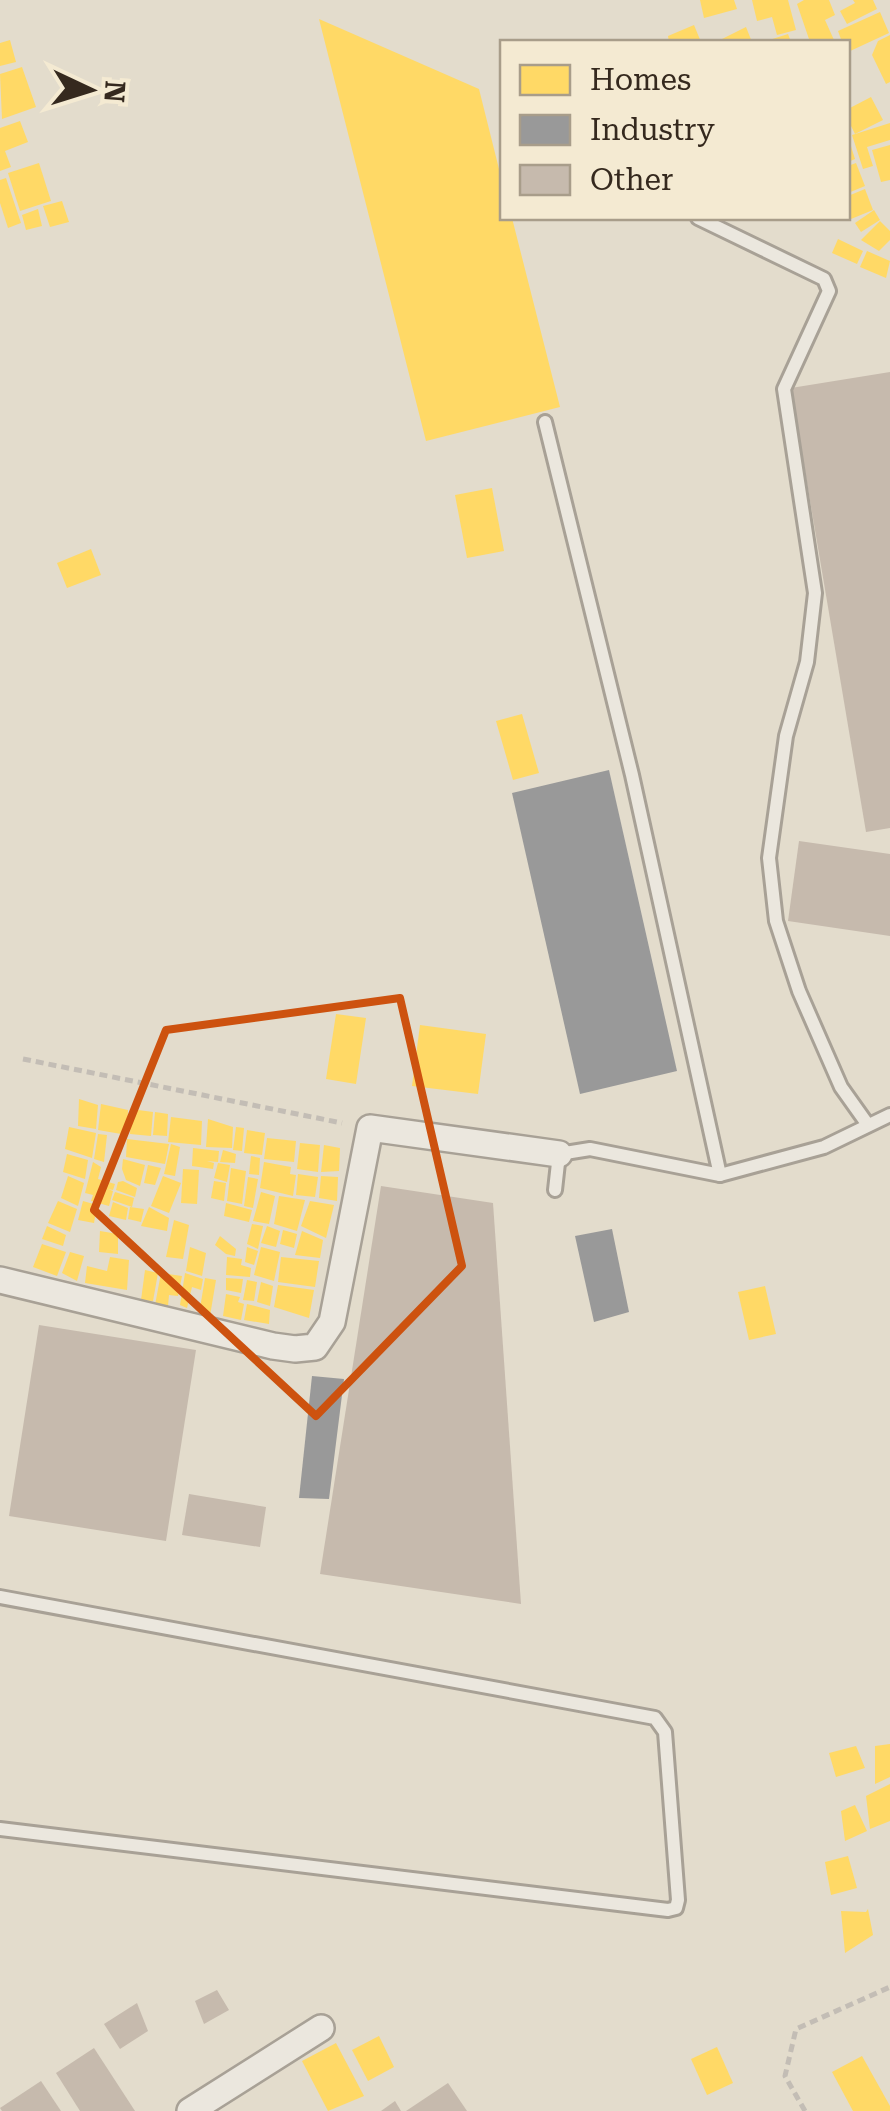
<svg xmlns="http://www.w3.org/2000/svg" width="890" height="2111" font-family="'Roboto Serif',serif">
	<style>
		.homes { fill: #ffd966 }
		.industry { fill: #999 }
		.building { fill: #c6baad }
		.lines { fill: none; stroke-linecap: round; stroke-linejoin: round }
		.service-casing { stroke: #a8a196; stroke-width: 18 }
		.minor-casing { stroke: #a8a196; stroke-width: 30 }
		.path { stroke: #c3bdb5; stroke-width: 5; stroke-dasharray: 8 5; stroke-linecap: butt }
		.service { stroke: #ebe7de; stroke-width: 12 }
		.minor { stroke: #ebe7de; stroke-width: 25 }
		.marked { fill: none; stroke: #cd520f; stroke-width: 8; stroke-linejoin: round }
	</style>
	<rect width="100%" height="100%" fill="#e3dccc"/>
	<g class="homes">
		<path d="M700,0H734L737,9L704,18Z"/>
		<path d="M752,0H788L796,30L777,35L772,17L757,21Z"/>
		<path d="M804,0H829L835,15L825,20L834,40L810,42L797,4Z"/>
		<path d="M853,0H873L877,9L847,24L840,11L855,3Z"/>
		<path d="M880,12L889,33L848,52V42H842L838,31Z"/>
		<path d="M319,19L479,89L502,181V218H512L560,407L426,441Z"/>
		<path d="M694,25L701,42H669L668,36Z"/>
		<path d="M746,27L752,42H716Z"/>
		<path d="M788,34L791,42H763Z"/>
		<path d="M890,35V82L886,84L872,55L878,41Z"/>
		<path d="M10,40L16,62L0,66V43Z"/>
		<path d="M22,67L36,107L2,119L0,74Z"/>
		<path d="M871,97L883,120L855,134L848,120V109Z"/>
		<path d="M20,121L28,142L5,151L11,167L0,171V128Z"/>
		<path d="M890,123V140L867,147L873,166L863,169L852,135Z"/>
		<path d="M848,137L855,159L848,162Z"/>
		<path d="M890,145V180L881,182L872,150Z"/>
		<path d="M39,163L51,201L20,211L8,173Z"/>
		<path d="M856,163L865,186L848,193V166Z"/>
		<path d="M6,178L21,223L8,228L0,203V180Z"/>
		<path d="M865,189L873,210L851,219L848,196Z"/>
		<path d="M62,201L69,222L50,227L43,206Z"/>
		<path d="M38,209L42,226L26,230L22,215Z"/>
		<path d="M874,210L880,220L861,232L855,223Z"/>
		<path d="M880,221L890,231V240L879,251L861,240Z"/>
		<path d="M838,239L863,251L857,264L832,253Z"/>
		<path d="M867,251L890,261L886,278L860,267Z"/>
		<path d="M492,488L504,551L467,558L455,495Z"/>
		<path d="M91,549L101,575L67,588L57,563Z"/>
		<path d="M522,714L539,773L513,780L496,721Z"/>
		<path d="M336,1014L366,1018L356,1084L326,1079Z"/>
		<path d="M420,1025L486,1034L478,1094L412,1086Z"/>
		<path d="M79,1099L98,1105L96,1129L78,1126Z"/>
		<path d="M101,1104L128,1110L127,1135L98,1130Z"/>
		<path d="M131,1109L153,1112L151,1136L130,1134Z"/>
		<path d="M155,1112L168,1114L167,1136L153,1135Z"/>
		<path d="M171,1117L202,1121L201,1145L168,1142Z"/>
		<path d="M208,1119L233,1127L232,1148L206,1147Z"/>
		<path d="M69,1127L96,1133L92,1158L65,1149Z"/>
		<path d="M236,1127L244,1128L242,1151L233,1150Z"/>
		<path d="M247,1130L265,1133L262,1155L244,1153Z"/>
		<path d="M98,1134L107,1135L104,1162L94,1159Z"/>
		<path d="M267,1138L296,1141L294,1162L264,1159Z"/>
		<path d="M127,1139L169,1144L165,1164L126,1157Z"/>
		<path d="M300,1143L320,1145L318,1172L297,1169Z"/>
		<path d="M171,1144L180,1147L175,1176L164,1174Z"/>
		<path d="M324,1145L340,1148L339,1171L321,1172Z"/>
		<path d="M193,1148L219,1151L218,1162L207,1161L214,1163L213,1169L192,1166Z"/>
		<path d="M223,1150L236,1154L235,1163L220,1162Z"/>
		<path d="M67,1154L88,1160L85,1179L63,1172Z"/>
		<path d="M251,1156L260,1158L259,1175L249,1174Z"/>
		<path d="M123,1159L145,1165L140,1186L126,1180L122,1169Z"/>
		<path d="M93,1162L101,1167L98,1179L115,1184L113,1190L108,1189L113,1191L109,1206L91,1201L93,1195L85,1193Z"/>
		<path d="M264,1162L291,1167L290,1174L296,1175L293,1196L260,1188Z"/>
		<path d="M218,1163L230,1165L227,1182L214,1178Z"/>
		<path d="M148,1165L161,1168L155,1185L144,1183Z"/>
		<path d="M231,1168L246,1171L242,1204L227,1201Z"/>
		<path d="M183,1169L199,1170L197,1204L181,1203Z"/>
		<path d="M298,1174L318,1177L315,1197L296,1195Z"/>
		<path d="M68,1176L84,1183L78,1206L61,1198Z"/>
		<path d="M163,1176L181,1183L169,1213L151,1206Z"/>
		<path d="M321,1176L338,1177L337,1201L319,1198Z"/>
		<path d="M248,1177L258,1179L253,1208L244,1206Z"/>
		<path d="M123,1181L137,1188L135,1197L116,1190L118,1182Z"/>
		<path d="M214,1181L226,1183L224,1201L211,1198Z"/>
		<path d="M115,1192L134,1198L132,1207L112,1200Z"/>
		<path d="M261,1192L275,1196L269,1224L253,1221Z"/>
		<path d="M279,1196L305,1200L297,1231L274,1224Z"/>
		<path d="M58,1201L77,1209L70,1232L48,1223Z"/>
		<path d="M83,1201L97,1205L94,1223L78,1220Z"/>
		<path d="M310,1201L334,1205L326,1238L301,1226Z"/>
		<path d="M113,1202L128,1208L126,1220L109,1216Z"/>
		<path d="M226,1203L252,1210L249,1222L224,1216Z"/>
		<path d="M130,1207L144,1209L141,1222L128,1219Z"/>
		<path d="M149,1207L169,1218L167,1231L141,1226Z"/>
		<path d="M174,1220L189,1225L183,1259L166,1257Z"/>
		<path d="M252,1224L263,1226L258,1249L247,1244Z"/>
		<path d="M47,1226L66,1235L63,1246L42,1239Z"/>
		<path d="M267,1226L280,1231L276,1247L261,1243Z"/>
		<path d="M283,1230L297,1234L294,1248L280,1244Z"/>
		<path d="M100,1231L118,1234V1254L99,1252Z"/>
		<path d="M302,1231L323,1240L320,1258L295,1255Z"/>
		<path d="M220,1236L236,1249L235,1256L226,1254L215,1245Z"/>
		<path d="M42,1244L66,1252L57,1276L33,1267Z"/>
		<path d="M190,1247L206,1253L202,1276L186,1271Z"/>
		<path d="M247,1247L258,1251L254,1265L245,1262Z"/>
		<path d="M261,1247L280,1252L274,1281L254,1275Z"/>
		<path d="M70,1252L84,1256L77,1281L62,1273Z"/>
		<path d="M110,1257L129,1260L127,1290L85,1283L87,1266L107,1271Z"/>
		<path d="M227,1257L242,1259L241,1265L251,1268L250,1277L226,1275Z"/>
		<path d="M281,1257L319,1261L315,1287L278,1282Z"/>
		<path d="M145,1270L158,1273L153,1301L141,1300Z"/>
		<path d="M161,1273L182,1276L178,1296L169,1295L168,1306L155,1305Z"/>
		<path d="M185,1273L203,1279L201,1290L192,1287L187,1308L180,1305Z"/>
		<path d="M205,1278L216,1280L210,1316L199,1314Z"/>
		<path d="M226,1278L243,1279L241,1293L226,1290Z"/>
		<path d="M247,1280L257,1282L254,1301L243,1300Z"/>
		<path d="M261,1282L273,1286L270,1306L257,1302Z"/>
		<path d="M278,1285L314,1290L309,1318L274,1307Z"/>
		<path d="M765,1286L776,1334L749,1340L738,1292Z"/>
		<path d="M226,1294L240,1297L238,1302L244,1304L241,1320L223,1316Z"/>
		<path d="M247,1304L270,1310L269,1324L244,1320Z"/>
		<path d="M890,1744V1777L875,1784V1746Z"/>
		<path d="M856,1746L865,1768L836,1777L829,1753Z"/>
		<path d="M890,1784V1821L870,1829L866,1796Z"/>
		<path d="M855,1805L867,1831L845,1841L841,1811Z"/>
		<path d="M848,1856L857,1888L831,1895L825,1862Z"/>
		<path d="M868,1909L873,1935L845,1953L841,1911L866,1912Z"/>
		<path d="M379,2036L394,2067L368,2081L352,2050Z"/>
		<path d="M336,2043L364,2096L328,2111L302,2061Z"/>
		<path d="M717,2047L733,2083L707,2095L691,2059Z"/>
		<path d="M862,2056L890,2106V2111H853L832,2072Z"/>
	</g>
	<g class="industry">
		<path d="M609,770L677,1071L580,1094L512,793Z"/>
		<path d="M612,1229L629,1312L594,1322L575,1236Z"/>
		<path d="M312,1376L344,1379L329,1499L299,1498Z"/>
	</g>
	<g class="building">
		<path d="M890,372V828L866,832L791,388Z"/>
		<path d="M799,841L890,854V936L788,921Z"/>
		<path d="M381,1186L493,1203L521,1604L320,1574Z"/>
		<path d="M39,1325L196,1350L166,1541L9,1516Z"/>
		<path d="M189,1494L266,1507L260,1547L182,1535Z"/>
		<path d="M217,1990L229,2010L204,2024L195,2001Z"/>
		<path d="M137,2003L148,2031L120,2049L104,2024Z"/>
		<path d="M94,2048L135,2111H80L56,2073Z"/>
		<path d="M41,2081L61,2111H2L0,2108Z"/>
		<path d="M448,2083L467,2111H406Z"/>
		<path d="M395,2101L401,2111H381Z"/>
	</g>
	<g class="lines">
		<g class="service-casing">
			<g id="service">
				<path d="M698,218L824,279L829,291L784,389L815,593L807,662L786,736L769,858L776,921L799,991L841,1087L868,1125"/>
				<path d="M545,422L632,775L720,1175"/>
				<path d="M555,1190L559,1154L590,1149L720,1175L824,1147L890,1115"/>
				<path d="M0,1597L655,1718L665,1732L678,1900L676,1908L668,1910L0,1829"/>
			</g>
		</g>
		<g class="minor-casing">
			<g id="minor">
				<path d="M0,1280L273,1346L295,1349L315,1347L332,1322L370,1128L559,1154"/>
				<path d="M190,2111L321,2028"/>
			</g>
		</g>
		<g class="path">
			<path d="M23,1059L342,1123"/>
			<path d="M805,2111L785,2076L796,2029L890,1987"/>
		</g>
		<use href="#service" class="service"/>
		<use href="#minor" class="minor"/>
	</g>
	<path class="marked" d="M400,998L462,1266L316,1416L94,1210L166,1030Z"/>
	<rect x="500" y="40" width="350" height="180" fill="#f4ead2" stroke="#a89d8a" stroke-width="2.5"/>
	<rect x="520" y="65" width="50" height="30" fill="#ffd966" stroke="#a89d8a" stroke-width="2.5"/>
	<text x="590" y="90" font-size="30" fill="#35291e">Homes</text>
	<rect x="520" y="115" width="50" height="30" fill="#999999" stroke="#a89d8a" stroke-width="2.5"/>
	<text x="590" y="140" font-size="30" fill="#35291e">Industry</text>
	<rect x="520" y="165" width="50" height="30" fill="#c6baad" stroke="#a89d8a" stroke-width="2.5"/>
	<text x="590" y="190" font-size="30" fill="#35291e">Other</text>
	<g transform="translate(90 90) rotate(94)" stroke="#f4ead2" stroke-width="8" paint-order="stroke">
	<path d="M0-8L18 38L0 25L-18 38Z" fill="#35291e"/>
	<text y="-15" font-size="28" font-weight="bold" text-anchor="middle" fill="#35291e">N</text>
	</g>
</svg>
